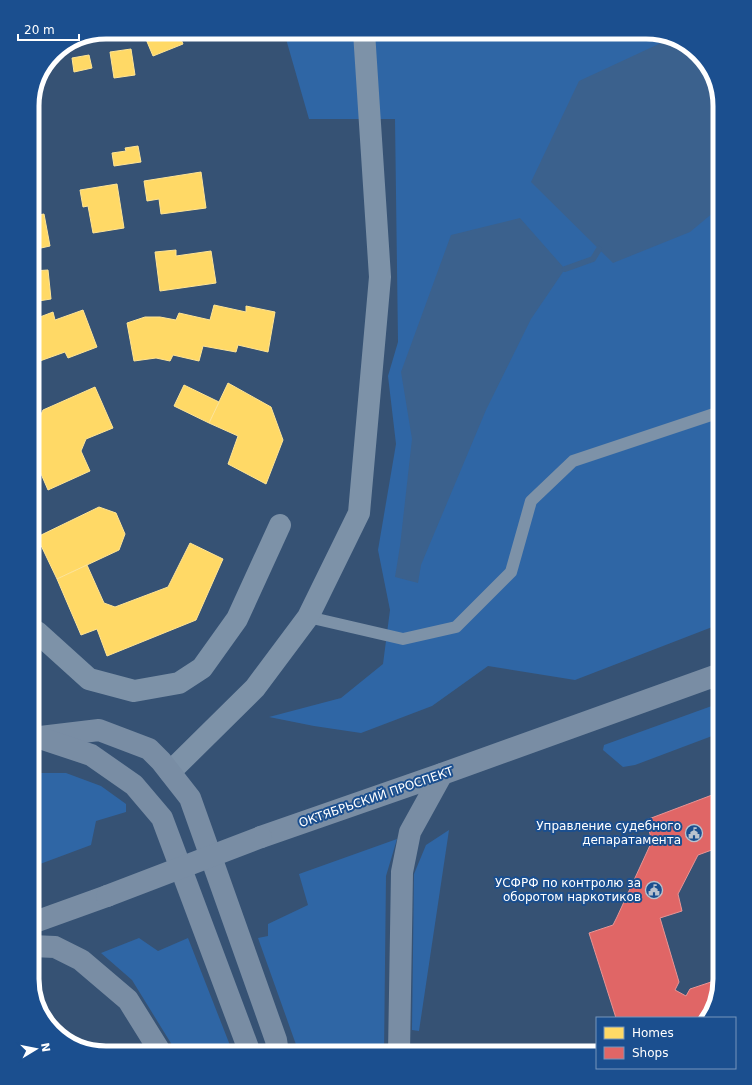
<svg xmlns="http://www.w3.org/2000/svg" width="752" height="1085" font-family="'DejaVu Sans',sans-serif">
	<style>
		.green { fill: #2f66a5 }
		.water { fill: #3b618d }
		.homes { fill: #ffd966; stroke: #ffe494 }
		.shops { fill: #e06666; stroke: #e99494 }
		.lines { fill: none; stroke-linecap: round; stroke-linejoin: round }
		.stream { stroke: #3b618d; stroke-width: 6 }
		.lane { stroke: #7d92a8; stroke-width: 12 }
		.street { stroke: #7d92a8; stroke-width: 22 }
		.secondary { stroke: #798da4; stroke-width: 22 }
		.secondary-bridge { stroke: #798da4; stroke-width: 22 }
		.labels { text-anchor: middle; dominant-baseline: central; stroke-width: 4; stroke-linejoin: round; paint-order: stroke }
		.street-label { font-size: 12px; fill: #fff; stroke: #1b4f8f }
		.poi-label { font-size: 12px; fill: #fff; stroke: #1b4f8f; text-anchor: end }
		.rim { fill: none; stroke: #fff; stroke-width: 5 }
	</style>
	<rect width="100%" height="100%" fill="#365274"/>
	<g class="green">
		<path d="M284,32H650L683,42L710,69L720,106V624L575,680L488,666L432,706L361,733L314,726L269,717L341,698L383,664L390,610L378,550L396,444L388,376L398,342L395,119H309Z"/>
		<path d="M720,703V733L635,765L623,767L603,750L604,745Z"/>
		<path d="M32,773H66L101,786L126,804V812L96,821L91,845L32,867Z"/>
		<path d="M449,830L419,1031L412,1030L414,874L426,845Z"/>
		<path d="M397,839L386,876L384,1053H299L258,938L268,936V924L308,905L299,874Z"/>
		<path d="M139,938L158,951L188,938L233,1053H177L132,980L101,953Z"/>
	</g>
	<g class="water">
		<path d="M665,37L683,42L710,69L720,106V207L690,232L613,263L531,182L579,81L663,42Z"/>
		<path d="M520,218L565,269L531,319L486,410L421,565L418,583L395,577L400,546L412,439L401,372L451,235Z"/>
	</g>
	<g class="homes">
		<path d="M143,32H178L183,44L153,56Z"/>
		<path d="M131,49L135,75L114,78L110,52Z"/>
		<path d="M89,55L92,68L74,72L72,58Z"/>
		<path d="M138,146L141,162L114,166L112,153L126,151L125,148Z"/>
		<path d="M201,172L206,208L161,214L159,199L147,201L144,181Z"/>
		<path d="M117,184L124,228L93,233L88,206L83,207L80,190Z"/>
		<path d="M36,206L38,215L44,214L50,246L32,250V207Z"/>
		<path d="M176,250V256L211,251L216,283L160,291L155,252Z"/>
		<path d="M48,270L51,299L32,302V271Z"/>
		<path d="M214,305L246,312V306L275,312L268,352L238,345L236,352L203,346L199,361L173,355L170,361L156,358L134,361L127,323L145,317H160L176,320L179,313L210,320Z"/>
		<path d="M83,310L97,347L68,358L65,352L37,362L35,355L32,356V320L53,312L55,320Z"/>
		<path d="M228,383L271,407L283,440L266,484L228,464L238,436L209,423Z"/>
		<path d="M184,385L219,402L209,423L174,406Z"/>
		<path d="M95,387L113,428L86,439L81,451L90,471L48,490L32,453V433L43,410Z"/>
		<path d="M99,507L116,513L125,534L119,550L57,579L37,537Z"/>
		<path d="M190,543L223,559L196,620L107,656L97,629L81,635L57,579L87,565L104,603L115,607L168,587Z"/>
	</g>
	<path class="shops" d="M720,792V847L698,855L678,894L682,911L660,918L679,982L675,990L686,996L690,989L720,979L710,1016L708,1018H616L589,933L613,925L617,917L652,841L646,820Z"/>
	<g class="lines">
		<path class="stream" d="M565,269L593,259L599,249"/>
		<path class="lane" d="M308,617L403,639L456,627L511,572L531,501L573,461L720,412"/>
		<g class="street">
			<path d="M32,630L37,632L89,679L134,691L179,683L202,668L237,619L280,525"/>
			<path d="M170,772L255,688L308,617L359,513L380,277L364,32"/>
		</g>
		<g class="secondary">
			<path d="M32,738L99,730L149,749L161,761L190,798L276,1040L278,1053"/>
			<path d="M43,739L91,755L134,785L162,818L250,1053"/>
			<path d="M261,837L442,774L720,674"/>
			<path d="M32,923L107,896"/>
			<path d="M32,946L55,947L81,960L128,1000L161,1053"/>
			<path d="M399,1053L402,872L410,832L442,774"/>
		</g>
		<path class="secondary-bridge" d="M107,896L261,837"/>
	</g>
	<defs>
		<g id="civic-ring" transform="scale(0.9)"><circle r="9.5" fill="#1b4f8f" stroke="#b9c2ce" stroke-width="1.5"/><path d="M-.6-6.5H3V-4.5H.6V-3L4-1V1h2V6H-6V1h2V-1L-.6-3ZM-1.2 2.5V6h2.4V2.5Z" fill="#b9c2ce"/></g>
	</defs>
	<g fill-rule="evenodd">
		<use href="#civic-ring" x="694" y="833"/>
		<use href="#civic-ring" x="654" y="890"/>
	</g>
	<g class="labels">
		<g class="street-label">
			<text transform="translate(376 797) rotate(-19)">ОКТЯБРЬСКИЙ ПРОСПЕКТ</text>
		</g>
		<g class="poi-label">
			<text x="681" y="826">Управление судебного<tspan x="681" dy="14">депаратамента</tspan></text>
			<text x="641" y="883">УСФРФ по контролю за<tspan x="641" dy="14">оборотом наркотиков</tspan></text>
		</g>
	</g>
	<path d="M0 0H752V1085H0ZM106 39H646A67 67 0 0 1 713 106V979A67 67 0 0 1 646 1046H106A67 67 0 0 1 39 979V106A67 67 0 0 1 106 39Z" fill="#1b4f8f" fill-rule="evenodd"/>
	<path class="rim" d="M106 39H646A67 67 0 0 1 713 106V979A67 67 0 0 1 646 1046H106A67 67 0 0 1 39 979V106A67 67 0 0 1 106 39Z"/>
	<rect x="596" y="1017" width="140" height="52" fill="#1b4f8f" stroke="#7695bc"/>
	<rect x="604" y="1027" width="20" height="12" fill="#ffd966" stroke="#7695bc"/>
	<text x="632" y="1037" font-size="12" fill="#ffffff">Homes</text>
	<rect x="604" y="1047" width="20" height="12" fill="#e06666" stroke="#7695bc"/>
	<text x="632" y="1057" font-size="12" fill="#ffffff">Shops</text>
	<g transform="translate(36 1049) rotate(80)" stroke="#1b4f8f" stroke-width="3" paint-order="stroke">
	<path d="M0-3L7 15L0 10L-7 15Z" fill="#ffffff"/>
	<text y="-6" font-size="11" font-weight="bold" text-anchor="middle" fill="#ffffff">N</text>
	</g>
	<path d="M18 34v6h61v-6" fill="none" stroke="#ffffff" stroke-width="2"/>
	<text x="24" y="34" font-size="12" fill="#ffffff" stroke="#1b4f8f" stroke-width="3" paint-order="stroke">20 m</text>
</svg>
